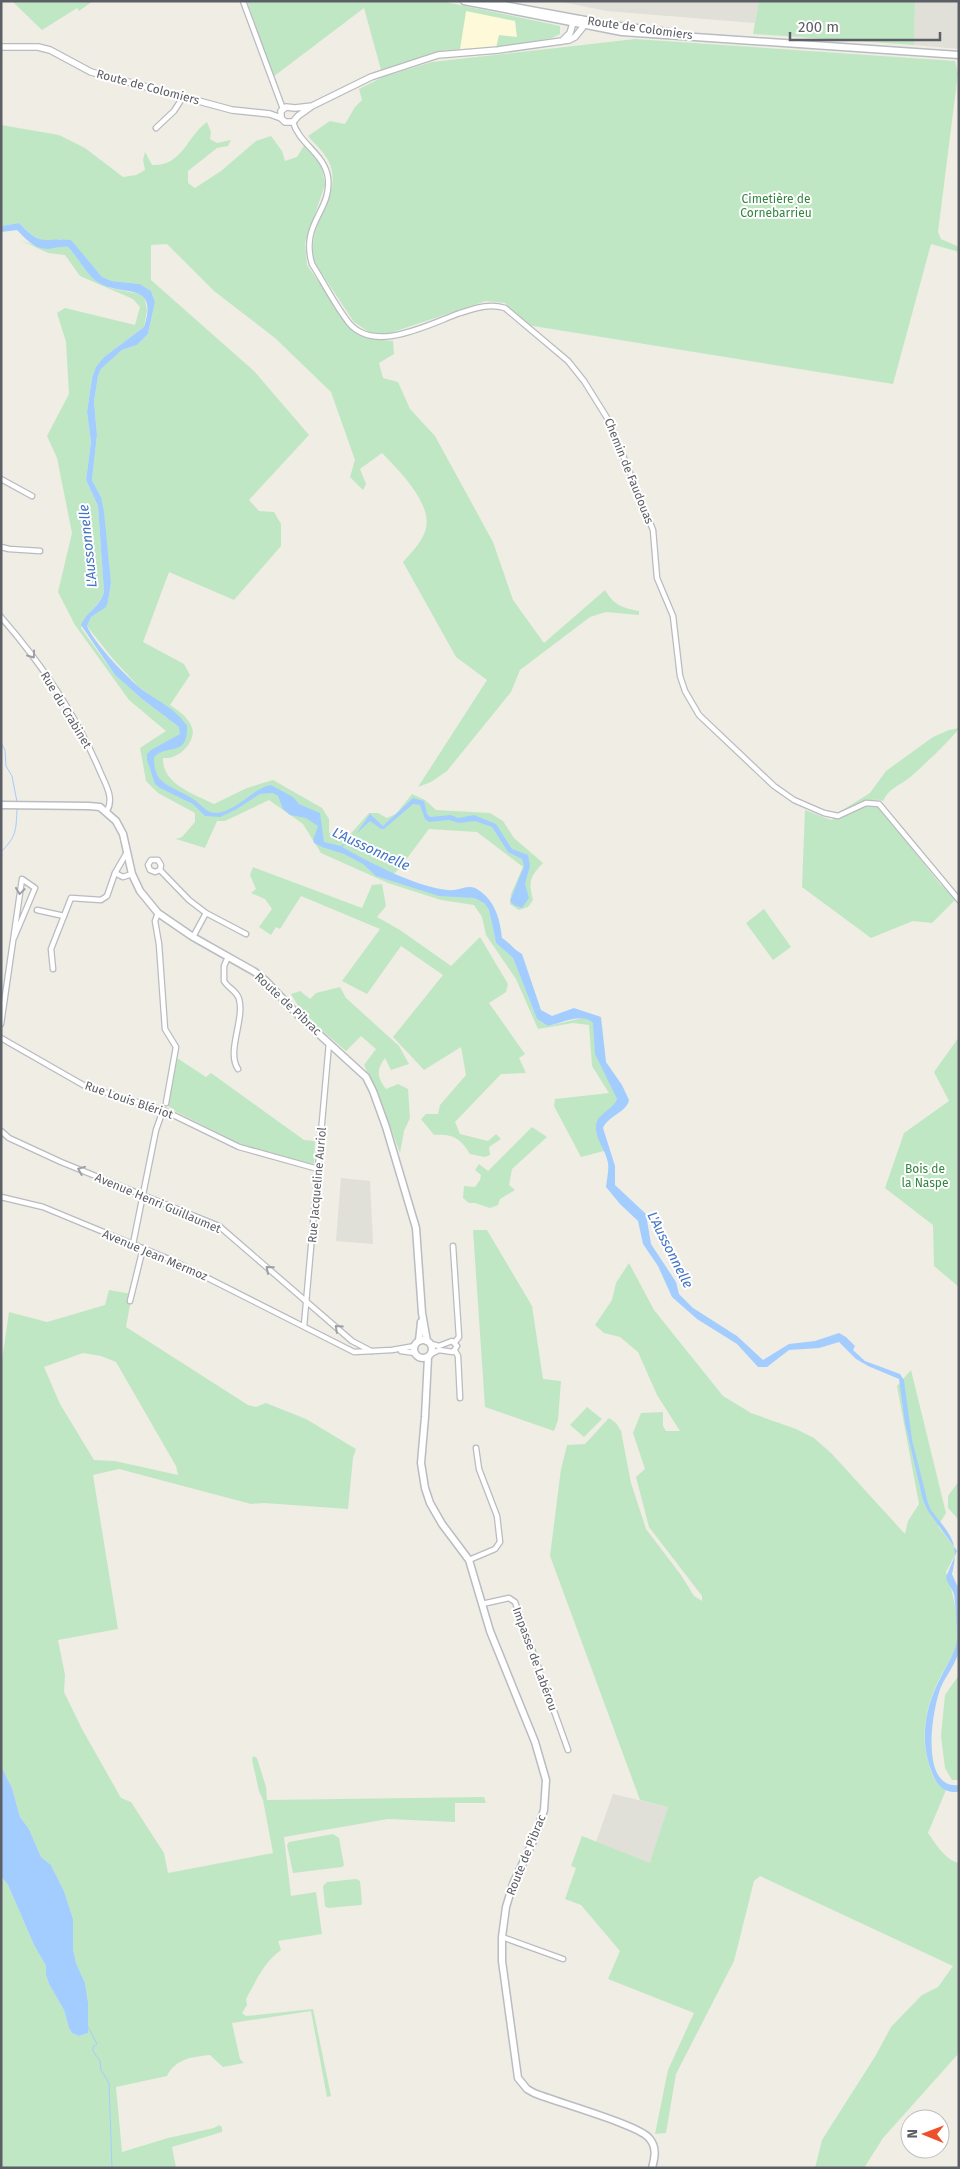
<svg xmlns="http://www.w3.org/2000/svg" width="960" height="2169" font-family="'Fira Sans',sans-serif">
	<style>
		.commercial { fill: #fefad9 }
		.industrial { fill: #e0dfd8 }
		.green { fill: #c0e7c4; fill-rule: evenodd }
		.water { fill: #a3cdff }
		.lines { fill: none; stroke-linecap: round; stroke-linejoin: round }
		.stream { stroke: #a3cdff; stroke-width: 1 }
		.minor-casing { stroke: #b9bbc0; stroke-width: 7 }
		.tertiary-casing { stroke: #b9bbc0; stroke-width: 8 }
		.secondary-casing { stroke: #b9bcc2; stroke-width: 9 }
		.minor { stroke: #fff; stroke-width: 4.5 }
		.tertiary { stroke: #fff; stroke-width: 5.5 }
		.secondary { stroke: #fff; stroke-width: 6 }
		.oneway { stroke: #9d9fa3 }
		.labels { text-anchor: middle; dominant-baseline: central; stroke-width: 4; stroke-linejoin: round; paint-order: stroke }
		.street-label { font-size: 12px; fill: #5c5f65; stroke: #fff }
		.park-label { font-size: 12px; fill: #338540; stroke: #fff }
		.water-label { font-size: 14px; font-style: italic; fill: #4374c5; stroke: #fff }
	</style>
	<rect width="100%" height="100%" fill="#efede4"/>
	<path class="commercial" d="M466,11L515,21L517,37L496,48L460,49Z"/>
	<g class="industrial">
		<path d="M558,1H759L755,23L607,11Z"/>
		<path d="M915,1H959V49L914,45Z"/>
		<path d="M341,1178L370,1181L373,1244L336,1241Z"/>
		<path d="M613,1794L668,1807L651,1864L596,1842Z"/>
	</g>
	<g class="green">
		<path d="M12,1H93L79,11L77,8L42,30Z"/>
		<path d="M247,1H441L560,26V34L552,38L496,48L499,35L517,37L515,21L466,11L460,49L440,51L381,70L364,8L273,77Z"/>
		<path d="M759,1H915L914,45L753,34Z"/>
		<path d="M635,39L955,61L958,73L938,232L941,239L959,247V252L931,244L893,384L527,325L505,303L486,301L384,335L369,332L354,322L316,265C301,225 347,197 328,160C323,151 314,143 308,136L330,121L345,124L355,107L362,100L359,89L383,77L432,62Z"/>
		<path d="M207,122L211,132L210,139L217,143L231,140L228,146L217,148L188,171V183L195,188L221,171L256,141L271,136L282,151L285,161L297,157L305,144L316,156L322,168L325,185L305,243L307,265L349,325L360,334L372,339L393,341L394,354L379,363L383,378L398,382L410,409L435,436L493,542L513,600L544,643L605,590C614,605 622,608 639,611V615L606,612L590,617L520,670L511,692L447,771L431,782L418,787L487,680L456,657L403,562C410,554 420,544 424,534C437,507 399,471 382,453L360,469L366,484L363,490L350,477L355,460L331,392L275,338L214,291L167,244L151,245V280L254,371L309,435L249,500L259,511L274,512L281,524V546L234,600L169,572L143,642L184,664L190,675L170,705C179,711 189,718 192,728C196,738 184,753 175,756C171,758 167,758 163,758C162,784 194,794 214,804L247,788L273,780L322,808L329,819V833L347,838L369,813H378L387,818L396,814L412,794L425,800L436,810L490,813L503,821L514,838L543,863C530,877 528,881 533,900L528,907L519,910L510,904L511,894L523,867L477,832L429,829L399,869L388,879L416,888L474,898L484,903L489,910L496,943L513,958L537,1019L548,1026L582,1018L589,1019L595,1024L599,1057L618,1096V1105L601,1122L604,1151L581,1157L554,1106L555,1099L609,1093L592,1066L589,1025L573,1023L538,1029L516,979L486,935L482,917L474,905L441,900L388,883L321,853L303,824L269,800L225,821H217L205,848L176,839L182,837L195,822V813L158,793L146,781L140,748L166,731L129,700L75,625L58,592L72,533L57,458L47,436L69,394L66,342L57,313L65,308L135,325L140,307L133,299L80,276L65,255L48,253L20,240L44,249L62,246L68,247L110,288L144,295L147,310L144,327L104,357L92,378L87,412L91,442L86,480L98,506L104,592C99,607 85,613 81,628L115,675L142,699L179,727L172,711L138,686L113,659L87,626L91,617L105,607L108,602L111,583L101,497L92,480L97,435L94,402L98,376L101,369L122,350L137,345L148,334L155,302L151,291L140,284L112,281L102,277L83,256L61,239C40,244 33,237 19,223L1,226V125L59,135L85,148L123,177L136,175L145,170L143,160L145,152L152,165C182,167 187,136 207,122Z"/>
		<path d="M959,728C956,735 917,772 909,778C899,786 889,788 883,801C869,796 855,807 843,813L841,811L870,793L886,771L933,737L949,730Z"/>
		<path d="M871,805L879,807L940,884L956,899L932,923L913,921L871,938L802,887L805,810L831,820L864,806Z"/>
		<path d="M253,867L362,908L372,885L382,884L386,906L377,917L400,930L451,966L480,937L508,984L506,992L489,1003L525,1054L519,1058L526,1073L501,1074L455,1122L460,1134L488,1141L496,1134L501,1139L489,1147L490,1155L485,1157L470,1154C460,1138 453,1134 434,1135L421,1119L426,1114H438L440,1105L466,1075L461,1047L424,1070L393,1037L443,975L401,946L367,994L342,981L380,929L301,896L280,929L276,927L271,935L259,927L272,909L265,899L251,893L256,889L250,875Z"/>
		<path d="M764,909L791,947L773,960L746,923Z"/>
		<path d="M340,987L346,998L399,1046L409,1064L391,1070L385,1058C376,1070 377,1077 386,1089L398,1084L408,1089L410,1118L404,1131L400,1153L380,1099L364,1065L376,1049L361,1036L346,1051L303,1014L291,994L300,991L310,999L316,993Z"/>
		<path d="M959,1037V1287L934,1266L933,1225L885,1188L904,1133L949,1101L934,1072Z"/>
		<path d="M177,1058L206,1077L211,1073L304,1140L315,1141L314,1163L311,1165L242,1145L177,1112L168,1106Z"/>
		<path d="M532,1127L547,1137L512,1169L509,1185L515,1190L500,1199L498,1205L490,1208L475,1203H469L463,1198L464,1186L475,1187L480,1180L481,1175L475,1170L479,1164L488,1171Z"/>
		<path d="M473,1230H487L532,1306L543,1379L561,1381L558,1420L554,1431L485,1407Z"/>
		<path d="M629,1263L654,1310L723,1396L751,1413L796,1429L814,1438L832,1454L905,1534L908,1521L919,1504L897,1386L911,1370L946,1513L938,1526L957,1551L946,1572C953,1591 958,1616 958,1637C957,1649 949,1662 943,1672C928,1699 919,1731 928,1761C931,1773 935,1784 946,1790L928,1833C936,1844 945,1860 959,1863V2053L883,2138L864,2168H815L822,2140L876,2055L891,2027L922,1995L938,1987L953,1966L760,1876L754,1881L734,1961L676,2074L666,2133L655,2134L668,2070L694,2013L608,1979L620,1951L581,1905L565,1899L576,1868L571,1866L582,1836L650,1863L668,1807L640,1800L550,1556L561,1469L567,1445L585,1444L609,1418L616,1423L621,1431L631,1483L646,1529L681,1575L694,1596L702,1601V1596L649,1527L636,1477L645,1469L633,1433L641,1413L663,1412V1426L666,1431H680L657,1395L638,1352L620,1337L604,1333L595,1325L612,1300L616,1283Z"/>
		<path d="M109,1290L132,1294L126,1327L248,1405L256,1407L266,1403L306,1419L356,1449L353,1458L348,1509L264,1503L251,1504L119,1469L93,1475L118,1629L58,1640L65,1675L64,1692L82,1729L121,1798L131,1802L164,1853L168,1873L273,1853L263,1800L259,1791L252,1760L253,1756L257,1758L266,1787L267,1800L484,1797L486,1803H455V1822L388,1819L284,1837L291,1896L316,1892L322,1934L278,1941L281,1950C264,1962 256,1981 246,1999L247,2005L242,2013L246,2016L313,2009L331,2096L327,2097L311,2011L232,2023L240,2059L244,2063L223,2067L210,2055C193,2057 176,2058 167,2076L116,2087L122,2152L168,2138L214,2128L219,2125L222,2127V2132L172,2147L176,2168H1V1876L8,1885L34,1945L46,1966V1975L49,1984L64,2010L69,2028L72,2033L79,2036L88,2033V2002L85,1983L76,1963L73,1949V1919L64,1891L51,1865L41,1857L29,1829L20,1817L12,1788L1,1766V1367L9,1312L47,1322L105,1305ZM83,1353L101,1356L116,1362L176,1466L178,1475L115,1461L94,1460L60,1404L44,1367Z"/>
		<path d="M587,1407L602,1419L584,1437L570,1425Z"/>
		<path d="M959,1481V1520L948,1508V1496Z"/>
		<path d="M959,1675V1780H952L945,1768L941,1736L945,1695Z"/>
		<path d="M333,1834L339,1838L344,1865L342,1867L293,1873L287,1845L289,1842Z"/>
		<path d="M356,1879L360,1881L362,1903L361,1905L328,1908L325,1906L323,1886L327,1882Z"/>
	</g>
	<g class="water">
		<path d="M19,223C43,248 42,237 71,240L102,277L112,281L140,284L151,291L155,302L148,334L137,345L122,350L101,369L98,376L94,402L97,435L92,480L101,497L104,512L111,583L108,602L106,607L91,617L87,626C94,643 125,675 139,687C154,699 177,709 187,726C188,758 168,743 154,757C154,764 155,774 160,779C167,787 185,793 193,799C200,803 206,813 216,813C236,812 253,788 271,785L293,797L299,804L320,813L324,842L341,846L356,834L370,814L383,826L413,798L424,801L427,814L430,817L451,815L458,818L474,815L496,824L512,849L528,855L530,866L525,884L529,898L522,908L514,905L510,901L524,866L522,859L508,852L492,827L475,821L459,823L449,820L429,822L425,819L420,805L413,804L384,829H381L370,821L342,847C371,863 416,887 448,890C458,892 467,883 477,889C495,900 500,919 502,938C510,943 514,950 522,954L541,1010L552,1016L574,1008L601,1017L606,1062L622,1085L629,1100C627,1112 608,1116 603,1128L615,1166V1185L646,1214L651,1244L676,1282L679,1294L693,1308L737,1336L763,1360L789,1344L815,1341L839,1333L846,1337L855,1346L853,1350L865,1361L900,1374L904,1380L912,1440L928,1503L931,1510C950,1535 960,1541 952,1574C954,1579 958,1586 959,1592C960,1604 960,1636 959,1649C957,1663 946,1675 941,1687C932,1709 919,1790 959,1785V1792C945,1793 938,1787 933,1775C918,1741 925,1706 942,1675C948,1663 955,1653 957,1640C958,1635 955,1599 954,1594C952,1588 947,1583 946,1577L957,1551L928,1511L923,1500L905,1423L899,1379L868,1366L856,1359L839,1342L819,1348L789,1350L767,1367H758L737,1344L697,1319L672,1297L658,1266L643,1244L638,1221L620,1204L606,1187C607,1179 609,1170 608,1163C606,1150 595,1140 596,1126C597,1113 613,1110 617,1099L595,1054L593,1023C582,1012 561,1023 548,1026L537,1019L513,958L496,943L489,910L484,903L474,898L439,896L376,876L363,864L344,854L322,847L314,843L313,840L318,826L306,818L290,815L283,809L278,796L273,793L260,794L235,810L220,817L205,816L193,804L160,788L155,784L147,760V754L151,750L180,734L179,727L142,699L115,675L81,625C87,611 99,608 104,592L98,506L86,480L91,442L87,412L92,378L96,367L104,357L144,327C159,281 124,297 99,283C87,276 79,258 68,247C61,246 55,248 48,249C35,250 25,238 17,230L1,232V226Z"/>
		<path d="M1,1766L12,1788L20,1817L29,1829L41,1857L51,1865L64,1891L73,1919V1949L76,1963L85,1983L88,2002V2033L79,2036L72,2033L69,2028L64,2010L49,1984L46,1975V1966L34,1945L8,1885L1,1876Z"/>
	</g>
	<g class="lines">
		<g class="stream">
			<path d="M1,743L5,750L6,766L12,776L17,802"/>
			<path d="M1,852C17,836 16,830 17,808"/>
			<path d="M88,2027L97,2044L93,2047V2051L100,2061L101,2070L109,2083L112,2168"/>
		</g>
		<g class="minor-casing">
			<g id="minor">
				<path d="M243,1L283,109"/>
				<path d="M293,122C299,144 325,154 328,178C332,211 300,223 312,264C324,283 335,305 349,323C375,354 429,324 460,313C476,308 489,303 505,308L568,361L584,381L609,421L653,530L657,578L673,616L680,676L685,691L699,715L774,786L794,800L824,813L838,816L866,803L879,804L959,900"/>
				<path d="M156,128L174,111L183,97"/>
				<path d="M1,479L32,496"/>
				<path d="M1,547L9,549L40,551"/>
				<path d="M1,617C41,663 75,713 99,769C104,782 115,797 107,811"/>
				<path d="M160,870L155,872L150,870L148,865L151,860H158L161,865L160,870L189,900L206,913"/>
				<path d="M115,873L123,877L132,874"/>
				<path d="M37,910L64,916"/>
				<path d="M158,913L155,921L159,944L165,1029L176,1047L166,1103"/>
				<path d="M193,937L206,913L246,934"/>
				<path d="M228,957L224,966V981C228,988 237,991 239,999C245,1019 226,1052 238,1069"/>
				<path d="M53,969L51,949L71,898L101,900L107,896L115,873L126,854"/>
				<path d="M1,1024L22,879L35,888L14,938"/>
				<path d="M1,1038L85,1086L163,1110L239,1147L318,1169"/>
				<path d="M1,1131L9,1138L61,1162L219,1226L352,1341L371,1351"/>
				<path d="M1,1197L43,1207L176,1262L354,1352L392,1350L415,1346"/>
				<path d="M133,1244L156,1130L163,1110"/>
				<path d="M453,1246L459,1337L455,1342"/>
				<path d="M130,1301L143,1248"/>
				<path d="M304,1326L329,1043"/>
				<path d="M431,1344L439,1346L452,1341L457,1346L453,1352L439,1350L431,1354"/>
				<path d="M401,1351L415,1353"/>
				<path d="M455,1351L458,1356L460,1398"/>
				<path d="M469,1560L495,1549L500,1542L497,1516L479,1469L476,1448"/>
				<path d="M482,1604L509,1598L515,1602L568,1750"/>
				<path d="M502,1937L563,1959"/>
			</g>
		</g>
		<g class="tertiary-casing">
			<g id="tertiary">
				<path d="M1,47H38L50,50L91,72L232,110L270,114L281,118"/>
				<path d="M312,106L298,116L293,122H285L281,118V111L286,107L295,108L312,106L371,77L438,55L498,50L569,40L575,37L583,27L581,19L573,23L570,33L562,41"/>
			</g>
		</g>
		<g class="secondary-casing">
			<g id="secondary">
				<path d="M464,1L622,32L959,55"/>
				<path d="M488,2L612,25L668,32"/>
				<path d="M1,805L89,806L100,807L116,821L123,834L132,874L140,891L158,913L193,937L255,972L266,981L299,1016L366,1077L373,1091L386,1127L416,1228L422,1313L427,1341"/>
				<circle cx="423" cy="1349" r="9"/>
				<path d="M419,1341L421,1322"/>
				<path d="M428,1357L425,1417L421,1463L425,1488L430,1503L442,1524L469,1560L490,1631L535,1742L546,1780L544,1810L535,1837L513,1884L506,1907L502,1937V1961L518,2078L527,2089L534,2093C556,2102 639,2125 649,2138C657,2147 655,2157 652,2168"/>
			</g>
		</g>
		<use href="#minor" class="minor"/>
		<use href="#tertiary" class="tertiary"/>
		<use href="#secondary" class="secondary"/>
	</g>
	<defs><path id="oneway-chevron" d="M-2-3.5L2.5 0L-2 3.5" fill="none" stroke-width="1.6" stroke-linecap="round" stroke-linejoin="round" transform="scale(1.25)"/></defs>
	<g class="oneway">
		<use href="#oneway-chevron" transform="translate(32 655) rotate(54)"/>
		<use href="#oneway-chevron" transform="translate(20 891) rotate(98)"/>
		<use href="#oneway-chevron" transform="translate(81 1170) rotate(-158)"/>
		<use href="#oneway-chevron" transform="translate(269 1269) rotate(-139)"/>
		<use href="#oneway-chevron" transform="translate(338 1328) rotate(-138)"/>
	</g>
	<g class="labels">
		<g class="street-label">
			<text transform="translate(640 28) rotate(8)">Route de Colomiers</text>
			<text transform="translate(148 87) rotate(15)">Route de Colomiers</text>
			<text transform="translate(629 471) rotate(68)">Chemin de Faudouas</text>
			<text transform="translate(66 710) rotate(59)">Rue du Crabinet</text>
			<text transform="translate(288 1004) rotate(43)">Route de Pibrac</text>
			<text transform="translate(129 1100) rotate(19)">Rue Louis Blériot</text>
			<text transform="translate(317 1185) rotate(-85)">Rue Jacqueline Auriol</text>
			<text transform="translate(158 1203) rotate(23)">Avenue Henri Guillaumet</text>
			<text transform="translate(155 1255) rotate(23)">Avenue Jean Mermoz</text>
			<text transform="translate(535 1659) rotate(70)">Impasse de Labérou</text>
			<text transform="translate(526 1855) rotate(-68)">Route de Pibrac</text>
		</g>
		<g class="park-label">
			<text x="776" y="199">Cimetière de<tspan x="776" dy="14">Cornebarrieu</tspan></text>
			<text x="925" y="1169">Bois de<tspan x="925" dy="14">la Naspe</tspan></text>
		</g>
		<g class="water-label">
			<text transform="translate(88 546) rotate(-96)">L'Aussonnelle</text>
			<text transform="translate(371 849) rotate(25)">L'Aussonnelle</text>
			<text transform="translate(670 1250) rotate(63)">L'Aussonnelle</text>
		</g>
	</g>
	<rect width="960" height="2169" fill="none" stroke="#5c5f65" stroke-width="5"/>
	<g transform="translate(925 2134) rotate(271)"><circle r="24" fill="#ffffff" stroke="#bebfc1"/>
	<path d="M0-4L9 19L0 12L-9 19Z" fill="#ec512c"/>
	<text y="-8" font-size="14" font-weight="bold" text-anchor="middle" fill="#5c5f65">N</text>
	</g>
	<path d="M790 32v8h150v-8" fill="none" stroke="#5c5f65" stroke-width="2.5"/>
	<text x="798" y="32" font-size="15" fill="#5c5f65" stroke="#ffffff" stroke-width="4" paint-order="stroke">200 m</text>
</svg>
